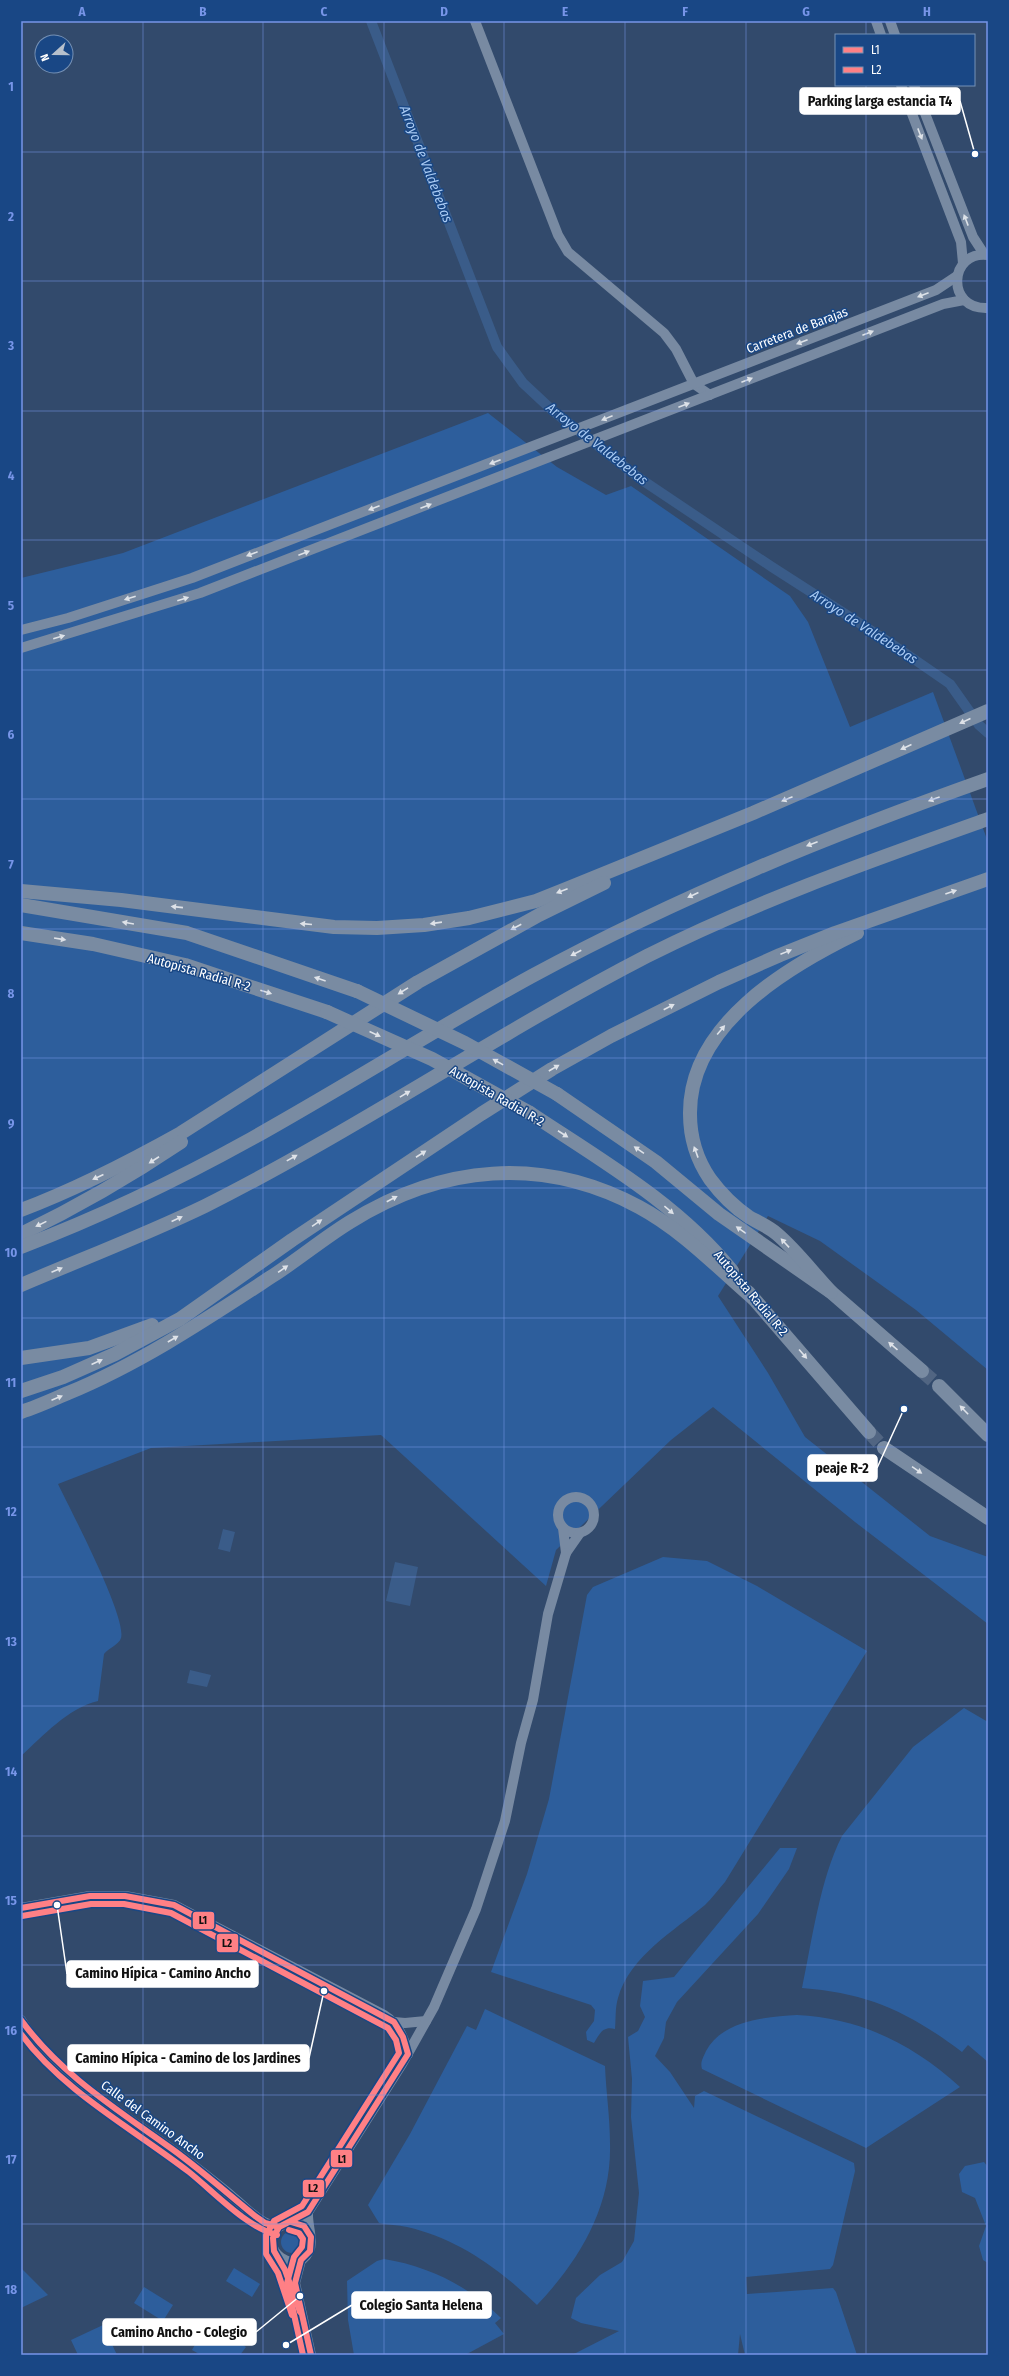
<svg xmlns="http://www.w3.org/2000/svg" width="1009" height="2376" font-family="'Fira Sans Condensed',sans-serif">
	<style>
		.green { fill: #2d5e9c }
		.water { fill: #3a5c89 }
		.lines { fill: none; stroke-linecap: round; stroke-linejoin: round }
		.canal { stroke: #3a5c89; stroke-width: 10 }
		.highway-tunnel { stroke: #516582; stroke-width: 14; stroke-dasharray: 14 7; stroke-linecap: butt }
		.minor { stroke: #788aa2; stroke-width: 10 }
		.highway { stroke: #798ba2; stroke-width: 14 }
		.highway-bridge { stroke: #798ba2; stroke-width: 14 }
		.bus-1-casing { stroke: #194785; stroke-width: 9 }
		.bus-2-casing { stroke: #194785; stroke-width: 9 }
		.bus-1 { stroke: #ff8085; stroke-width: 6 }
		.bus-2 { stroke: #ff8085; stroke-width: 6 }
		.oneway { fill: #dde2e8 }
		.oneway2 { fill: #dee2e8 }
		.grid { fill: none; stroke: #7795e8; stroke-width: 1; stroke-opacity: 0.55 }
		.labels { text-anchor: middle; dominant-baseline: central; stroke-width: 3; stroke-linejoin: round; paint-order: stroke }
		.street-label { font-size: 13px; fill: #fff; stroke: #194785 }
		.water-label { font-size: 14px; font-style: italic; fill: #aacbf4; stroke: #194785 }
		.leader { fill: none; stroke: #fff; stroke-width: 1.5 }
		.callout-dot { fill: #fff; stroke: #194785; stroke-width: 1.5 }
		.callout { fill: #fff; stroke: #fff; stroke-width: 1.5 }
		.callout-label { font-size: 14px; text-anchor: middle; font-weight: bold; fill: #111 }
		.line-badge { stroke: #194785; stroke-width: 1.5 }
		.pale-badge-label { font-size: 11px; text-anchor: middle; font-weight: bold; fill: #111 }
		.neatline { fill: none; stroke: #7795e8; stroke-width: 1.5 }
		.grid-label { font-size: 13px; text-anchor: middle; font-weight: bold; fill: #7795e8 }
	</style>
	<rect width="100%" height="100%" fill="#324a6c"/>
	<g class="green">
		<path d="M488,413L557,467L606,495L631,486L790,596L808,622L850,727L933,692L988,842V1370L916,1310L820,1241L768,1216L718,1296L768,1373L805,1437L930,1536L988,1557V1624L855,1522L713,1407L671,1440L556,1550L546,1586L381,1435L151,1448L58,1484C70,1509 127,1617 121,1638C119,1645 108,1648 104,1654L98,1701C68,1708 43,1736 21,1756V578L123,553Z"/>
		<path d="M663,1557L707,1561L757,1586L867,1651L725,1882C719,1889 712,1898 705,1905C674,1931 630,1956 618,1998C615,2008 616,2018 615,2029C603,2026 600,2033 594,2043L587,2040L586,2032L594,2021L595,2010L591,2005L491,1972L527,1874L549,1799L587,1595L593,1587Z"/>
		<path d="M964,1708L988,1722V2062L968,2045L962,2052C909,2012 868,1993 802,1988C812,1941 820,1879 842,1836L913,1747Z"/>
		<path d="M780,1848H797L789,1869L758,1914L677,2002L666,2022L664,2038L655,2056L670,2072L694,2108L695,2096L704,2091L854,2163L855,2171L833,2265L830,2269L746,2277L747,2294L833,2288L836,2292L857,2355H745L740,2334L738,2355H572L619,2331L581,2323L571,2318L576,2298L600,2275L622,2262L634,2241L639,2193L631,2117L632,2079L628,2037L638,2031L645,2017L640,2006L643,1981L674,1977Z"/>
		<path d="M485,2009L605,2066C606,2092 610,2117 610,2143C612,2207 579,2261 537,2305C499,2269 459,2239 407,2227C398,2225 388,2225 379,2223L368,2205L410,2134L467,2026L476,2030Z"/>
		<path d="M797,2015C860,2018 913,2044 960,2087L866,2148L702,2069C700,2062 703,2058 706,2051C723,2020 765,2017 797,2015Z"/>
		<path d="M984,2162L988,2167V2263L983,2260L979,2246L986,2226L975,2198L962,2192L959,2174L965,2166Z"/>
		<circle cx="292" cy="2242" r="11"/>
		<path d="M384,2259C428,2266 469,2286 501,2318L495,2323L504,2334L465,2355H354L348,2320L347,2281L377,2261Z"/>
		<path d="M21,2268L48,2295L21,2308Z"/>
		<path d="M234,2268L260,2284L252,2297L226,2281Z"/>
		<path d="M144,2287L173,2305L163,2321L134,2303Z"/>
		<path d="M208,2322L246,2347L240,2355H201L192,2350Z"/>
		<path d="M103,2325L117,2355H78L71,2340Z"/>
	</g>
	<g class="water">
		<path d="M223,1529L235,1532L230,1552L218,1549Z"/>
		<path d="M395,1562L418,1567L410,1606L386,1601Z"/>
		<path d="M190,1670L211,1675L207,1687L187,1683Z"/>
	</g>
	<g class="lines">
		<path class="canal" d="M371,21L497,347L523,383L553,411L642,480L772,567L892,644L950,684L979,725L988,733"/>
		<g class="highway-tunnel">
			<path d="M922,1371L939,1386"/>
			<path d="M869,1432L884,1448"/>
		</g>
		<g class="minor">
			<path d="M475,21L558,235L568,252L664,333L676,349L694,384L710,395"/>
			<path d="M876,21L881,35"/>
			<path d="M890,21L895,35"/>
			<path d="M901,85L961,242L963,263"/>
			<path d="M914,85L973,237L984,254"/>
			<path d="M988,255C949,250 945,310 988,308"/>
			<path d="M21,630L68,618L192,578L936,290L957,276"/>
			<path d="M21,648L200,593L943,304L964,300"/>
			<circle cx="576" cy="1515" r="18"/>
			<path d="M563,1528L566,1553L580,1533"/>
			<path d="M21,1908L90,1896H125L174,1905L384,2015C398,2024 404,2037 408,2054"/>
			<path d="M21,2020C56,2077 141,2124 194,2166C208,2177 221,2187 234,2198C250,2211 258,2223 279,2227"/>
			<path d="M394,2022L405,2023L426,2021"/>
			<path d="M308,2212C307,2224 314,2241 309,2251C296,2278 257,2249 278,2228C284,2222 299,2218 308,2212L402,2064L434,2007L476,1909L505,1821L521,1743L533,1700L548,1614L566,1553"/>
			<path d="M278,2256L292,2294"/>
			<path d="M301,2260L295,2283L311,2355"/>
		</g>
		<g class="highway">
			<path d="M21,891L121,900L334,927L377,928L424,925L469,918L536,901L571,887L753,813L988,711"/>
			<path d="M21,905L187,933L357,991"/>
			<path d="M21,933L93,944L185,965L327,1012"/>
			<path d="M557,1094L656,1162L719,1214L831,1292L922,1371"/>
			<path d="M530,1113C601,1160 678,1204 732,1271"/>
			<path d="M21,1210C77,1189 129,1162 181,1133L418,982L539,915L604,883"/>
			<path d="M21,1234C77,1207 129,1177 181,1142"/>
			<path d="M21,1247C100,1217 177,1180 251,1139C346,1086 437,1028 532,976C680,896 830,835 988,779"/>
			<path d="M21,1285C82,1259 145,1235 205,1206C356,1130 496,1034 647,956C756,901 873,860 988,819"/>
			<path d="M748,1292L869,1432"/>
			<path d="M831,1292C813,1273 797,1251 777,1234C769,1227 758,1222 749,1217C734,1207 721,1194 710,1179C697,1160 690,1137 690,1114C689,1025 787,967 857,933"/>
			<path d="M21,1358L89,1348L152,1325"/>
			<path d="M939,1386L988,1435"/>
			<path d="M21,1391L63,1377L115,1354L180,1319L292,1240L481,1114L552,1069L611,1036L719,982L780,955L835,933L988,879"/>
			<path d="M21,1412C37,1407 52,1400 68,1393C141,1363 208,1318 274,1275C300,1258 324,1238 350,1222C442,1165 542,1155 639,1207C682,1230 718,1268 754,1299"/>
			<path d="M884,1448L988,1518"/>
		</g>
		<g class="highway-bridge">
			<path d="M357,991L465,1043L557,1094"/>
			<path d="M327,1012L432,1059L530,1113"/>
		</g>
		<g class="bus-1-casing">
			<g id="bus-1">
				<path d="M21,1908L90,1896H125L174,1905L394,2022L403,2037L408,2054L308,2212L279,2227L273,2238L274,2251L285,2270L300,2312"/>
				<path d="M21,2020C61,2075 118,2110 172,2149C201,2170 227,2193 255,2216L265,2223L279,2227"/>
				<path d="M291,2222L304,2226L311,2237L310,2251L301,2260L295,2283L311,2355"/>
			</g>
		</g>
		<g class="bus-2-casing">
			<g id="bus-2">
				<path d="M22,1916L91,1904H124L171,1913L388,2028L396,2040L399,2053L302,2206L274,2221L266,2235V2254L278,2273L292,2315"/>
				<path d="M21,2034C64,2092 132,2128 189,2172C214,2192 246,2227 277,2235"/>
				<path d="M289,2230L299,2233L303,2239L302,2247L294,2257L287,2283L303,2355"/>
			</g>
		</g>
		<use href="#bus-1" class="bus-1"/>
		<use href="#bus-2" class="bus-2"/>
	</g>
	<defs><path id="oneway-solid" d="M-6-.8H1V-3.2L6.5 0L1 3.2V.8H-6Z"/></defs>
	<g class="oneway">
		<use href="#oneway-solid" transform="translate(920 134) rotate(69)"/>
		<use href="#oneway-solid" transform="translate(966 220) rotate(-111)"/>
		<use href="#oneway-solid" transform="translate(923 295) rotate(159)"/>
		<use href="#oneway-solid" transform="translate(868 333) rotate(-21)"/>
		<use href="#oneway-solid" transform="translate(802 342) rotate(159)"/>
		<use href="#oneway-solid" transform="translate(747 380) rotate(-21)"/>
		<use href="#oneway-solid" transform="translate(684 405) rotate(-21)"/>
		<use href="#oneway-solid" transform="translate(607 418) rotate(158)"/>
		<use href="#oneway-solid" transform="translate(495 462) rotate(159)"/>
		<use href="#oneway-solid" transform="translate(426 506) rotate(-21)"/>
		<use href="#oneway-solid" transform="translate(374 508) rotate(159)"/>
		<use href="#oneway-solid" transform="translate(304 553) rotate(-21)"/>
		<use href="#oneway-solid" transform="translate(252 554) rotate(159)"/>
		<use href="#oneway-solid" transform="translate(130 598) rotate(162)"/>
		<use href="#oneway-solid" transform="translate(183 599) rotate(-18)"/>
		<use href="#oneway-solid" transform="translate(59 637) rotate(-16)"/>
	</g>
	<g class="oneway2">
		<use href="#oneway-solid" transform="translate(965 721) rotate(156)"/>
		<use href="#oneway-solid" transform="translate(906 747) rotate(156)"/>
		<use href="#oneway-solid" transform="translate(787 799) rotate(157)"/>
		<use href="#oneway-solid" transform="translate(934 799) rotate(160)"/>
		<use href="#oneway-solid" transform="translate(812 844) rotate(159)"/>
		<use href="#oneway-solid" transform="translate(562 891) rotate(159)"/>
		<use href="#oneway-solid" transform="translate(951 892) rotate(-19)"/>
		<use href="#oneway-solid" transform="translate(693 895) rotate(155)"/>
		<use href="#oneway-solid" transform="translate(177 907) rotate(-174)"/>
		<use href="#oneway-solid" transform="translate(128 923) rotate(-170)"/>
		<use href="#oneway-solid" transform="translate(436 923) rotate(172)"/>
		<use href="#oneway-solid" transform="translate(306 924) rotate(-175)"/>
		<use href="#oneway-solid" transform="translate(516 927) rotate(152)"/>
		<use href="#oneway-solid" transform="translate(60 939) rotate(9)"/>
		<use href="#oneway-solid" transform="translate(786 952) rotate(-22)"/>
		<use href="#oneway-solid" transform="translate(576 953) rotate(152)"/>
		<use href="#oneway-solid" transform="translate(320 979) rotate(-161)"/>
		<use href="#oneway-solid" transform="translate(403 991) rotate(148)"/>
		<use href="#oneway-solid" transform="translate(266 992) rotate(18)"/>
		<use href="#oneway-solid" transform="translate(669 1007) rotate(-27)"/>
		<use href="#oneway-solid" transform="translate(721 1030) rotate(-50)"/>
		<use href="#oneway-solid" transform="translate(375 1034) rotate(24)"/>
		<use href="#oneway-solid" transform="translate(498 1062) rotate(-151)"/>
		<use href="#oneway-solid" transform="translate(554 1068) rotate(-30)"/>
		<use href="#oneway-solid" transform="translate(405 1094) rotate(-31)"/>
		<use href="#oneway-solid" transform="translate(563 1134) rotate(33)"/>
		<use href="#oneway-solid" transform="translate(639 1150) rotate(-146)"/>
		<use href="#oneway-solid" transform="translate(696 1152) rotate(-110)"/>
		<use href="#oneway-solid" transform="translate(421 1154) rotate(-33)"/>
		<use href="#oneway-solid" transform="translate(292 1158) rotate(-29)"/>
		<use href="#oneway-solid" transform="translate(154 1160) rotate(147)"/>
		<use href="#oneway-solid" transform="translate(98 1177) rotate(155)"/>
		<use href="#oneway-solid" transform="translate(392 1199) rotate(-28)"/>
		<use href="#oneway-solid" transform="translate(669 1210) rotate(40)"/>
		<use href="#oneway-solid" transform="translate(177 1219) rotate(-25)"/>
		<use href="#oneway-solid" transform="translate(317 1223) rotate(-34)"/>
		<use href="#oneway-solid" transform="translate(41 1224) rotate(154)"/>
		<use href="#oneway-solid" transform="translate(741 1230) rotate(-145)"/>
		<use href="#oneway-solid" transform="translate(785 1243) rotate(-133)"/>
		<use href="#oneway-solid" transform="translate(283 1269) rotate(-35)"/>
		<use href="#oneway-solid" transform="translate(57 1270) rotate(-23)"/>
		<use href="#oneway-solid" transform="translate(173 1339) rotate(-30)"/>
		<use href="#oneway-solid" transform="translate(893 1346) rotate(-139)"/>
		<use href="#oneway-solid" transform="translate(803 1354) rotate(49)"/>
		<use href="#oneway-solid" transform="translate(97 1362) rotate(-24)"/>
		<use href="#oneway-solid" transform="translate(57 1398) rotate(-23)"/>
		<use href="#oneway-solid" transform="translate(964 1410) rotate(-134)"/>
		<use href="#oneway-solid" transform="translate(917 1470) rotate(34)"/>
	</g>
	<path class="grid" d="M143,21V2355M263,21V2355M384,21V2355M504,21V2355M625,21V2355M746,21V2355M866,21V35M866,85V2355M21,152H988M21,281H988M21,411H988M21,540H988M21,670H988M21,799H988M21,929H988M21,1058H988M21,1188H988M21,1318H988M21,1447H988M21,1577H988M21,1706H988M21,1836H988M21,1965H988M21,2095H988M21,2224H988"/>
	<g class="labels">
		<g class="street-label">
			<text transform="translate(797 330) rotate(-21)">Carretera de Barajas</text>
			<text transform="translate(199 972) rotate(16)">Autopista Radial R-2</text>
			<text transform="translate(497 1096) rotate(30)">Autopista Radial R-2</text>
			<text transform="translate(751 1293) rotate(50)">Autopista Radial R-2</text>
			<text transform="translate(153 2120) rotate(36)">Calle del Camino Ancho</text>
		</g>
		<g class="water-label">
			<text transform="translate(426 164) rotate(69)">Arroyo de Valdebebas</text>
			<text transform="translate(597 444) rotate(38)">Arroyo de Valdebebas</text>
			<text transform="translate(864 627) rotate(33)">Arroyo de Valdebebas</text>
		</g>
	</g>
	<path class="leader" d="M975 154L960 101M904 1409L877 1468M57 1905L67 1974M324 1991L309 2058M286 2345L352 2305M300 2296L256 2332"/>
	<g class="callout-dot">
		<circle cx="975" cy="154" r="4"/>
		<circle cx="904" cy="1409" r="4"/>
		<circle cx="57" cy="1905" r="4"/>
		<circle cx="324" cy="1991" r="4"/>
		<circle cx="286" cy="2345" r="4"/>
		<circle cx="300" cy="2296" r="4"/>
	</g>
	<g class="callout">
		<rect x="800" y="88" width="160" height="26" rx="4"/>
		<rect x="808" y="1455" width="69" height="26" rx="4"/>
		<rect x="67" y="1961" width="191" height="26" rx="4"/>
		<rect x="68" y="2045" width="241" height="26" rx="4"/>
		<rect x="352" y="2292" width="139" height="26" rx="4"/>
		<rect x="103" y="2319" width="153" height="26" rx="4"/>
	</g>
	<g class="callout-label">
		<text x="880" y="106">Parking larga estancia T4</text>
		<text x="842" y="1473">peaje R-2</text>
		<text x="163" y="1978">Camino Hípica - Camino Ancho</text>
		<text x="188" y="2063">Camino Hípica - Camino de los Jardines</text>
		<text x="421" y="2310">Colegio Santa Helena</text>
		<text x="179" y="2337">Camino Ancho - Colegio</text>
	</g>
	<g class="line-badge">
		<rect x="192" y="1911" width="23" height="19" rx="4" fill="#ff8085"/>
		<rect x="216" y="1933" width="23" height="20" rx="4" fill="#ff8085"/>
		<rect x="330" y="2149" width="23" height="19" rx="4" fill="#ff8085"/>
		<rect x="302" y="2179" width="23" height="19" rx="4" fill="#ff8085"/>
	</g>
	<g class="pale-badge-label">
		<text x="203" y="1924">L1</text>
		<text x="227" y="1947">L2</text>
		<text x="342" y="2163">L1</text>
		<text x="313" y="2192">L2</text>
	</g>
	<rect width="1009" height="2376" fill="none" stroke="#194785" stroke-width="44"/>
	<rect x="835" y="34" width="140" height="52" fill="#194785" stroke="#7591b6"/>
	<rect x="843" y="47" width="20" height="6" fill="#ff8085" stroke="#7591b6"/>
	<text x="871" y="54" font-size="12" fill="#ffffff">L1</text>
	<rect x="843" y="67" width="20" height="6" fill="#ff8085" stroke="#7591b6"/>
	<text x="871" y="74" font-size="12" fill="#ffffff">L2</text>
	<g transform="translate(54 54) rotate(249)"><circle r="19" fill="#194785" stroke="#7591b6"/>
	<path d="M0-3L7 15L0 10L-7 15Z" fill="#b7c0cc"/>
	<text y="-6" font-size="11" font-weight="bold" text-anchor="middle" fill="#ffffff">N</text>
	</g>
	<rect x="22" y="22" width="965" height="2332" class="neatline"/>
	<g class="grid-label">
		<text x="82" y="16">A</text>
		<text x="203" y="16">B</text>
		<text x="324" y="16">C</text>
		<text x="444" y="16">D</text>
		<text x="565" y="16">E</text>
		<text x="685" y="16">F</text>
		<text x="806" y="16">G</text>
		<text x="927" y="16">H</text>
		<text x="11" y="91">1</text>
		<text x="11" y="221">2</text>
		<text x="11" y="350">3</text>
		<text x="11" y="480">4</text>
		<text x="11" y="610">5</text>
		<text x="11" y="739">6</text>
		<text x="11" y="869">7</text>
		<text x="11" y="998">8</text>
		<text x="11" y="1128">9</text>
		<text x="11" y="1257">10</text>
		<text x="11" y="1387">11</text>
		<text x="11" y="1516">12</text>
		<text x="11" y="1646">13</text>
		<text x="11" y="1776">14</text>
		<text x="11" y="1905">15</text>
		<text x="11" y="2035">16</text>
		<text x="11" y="2164">17</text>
		<text x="11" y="2294">18</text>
	</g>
</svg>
